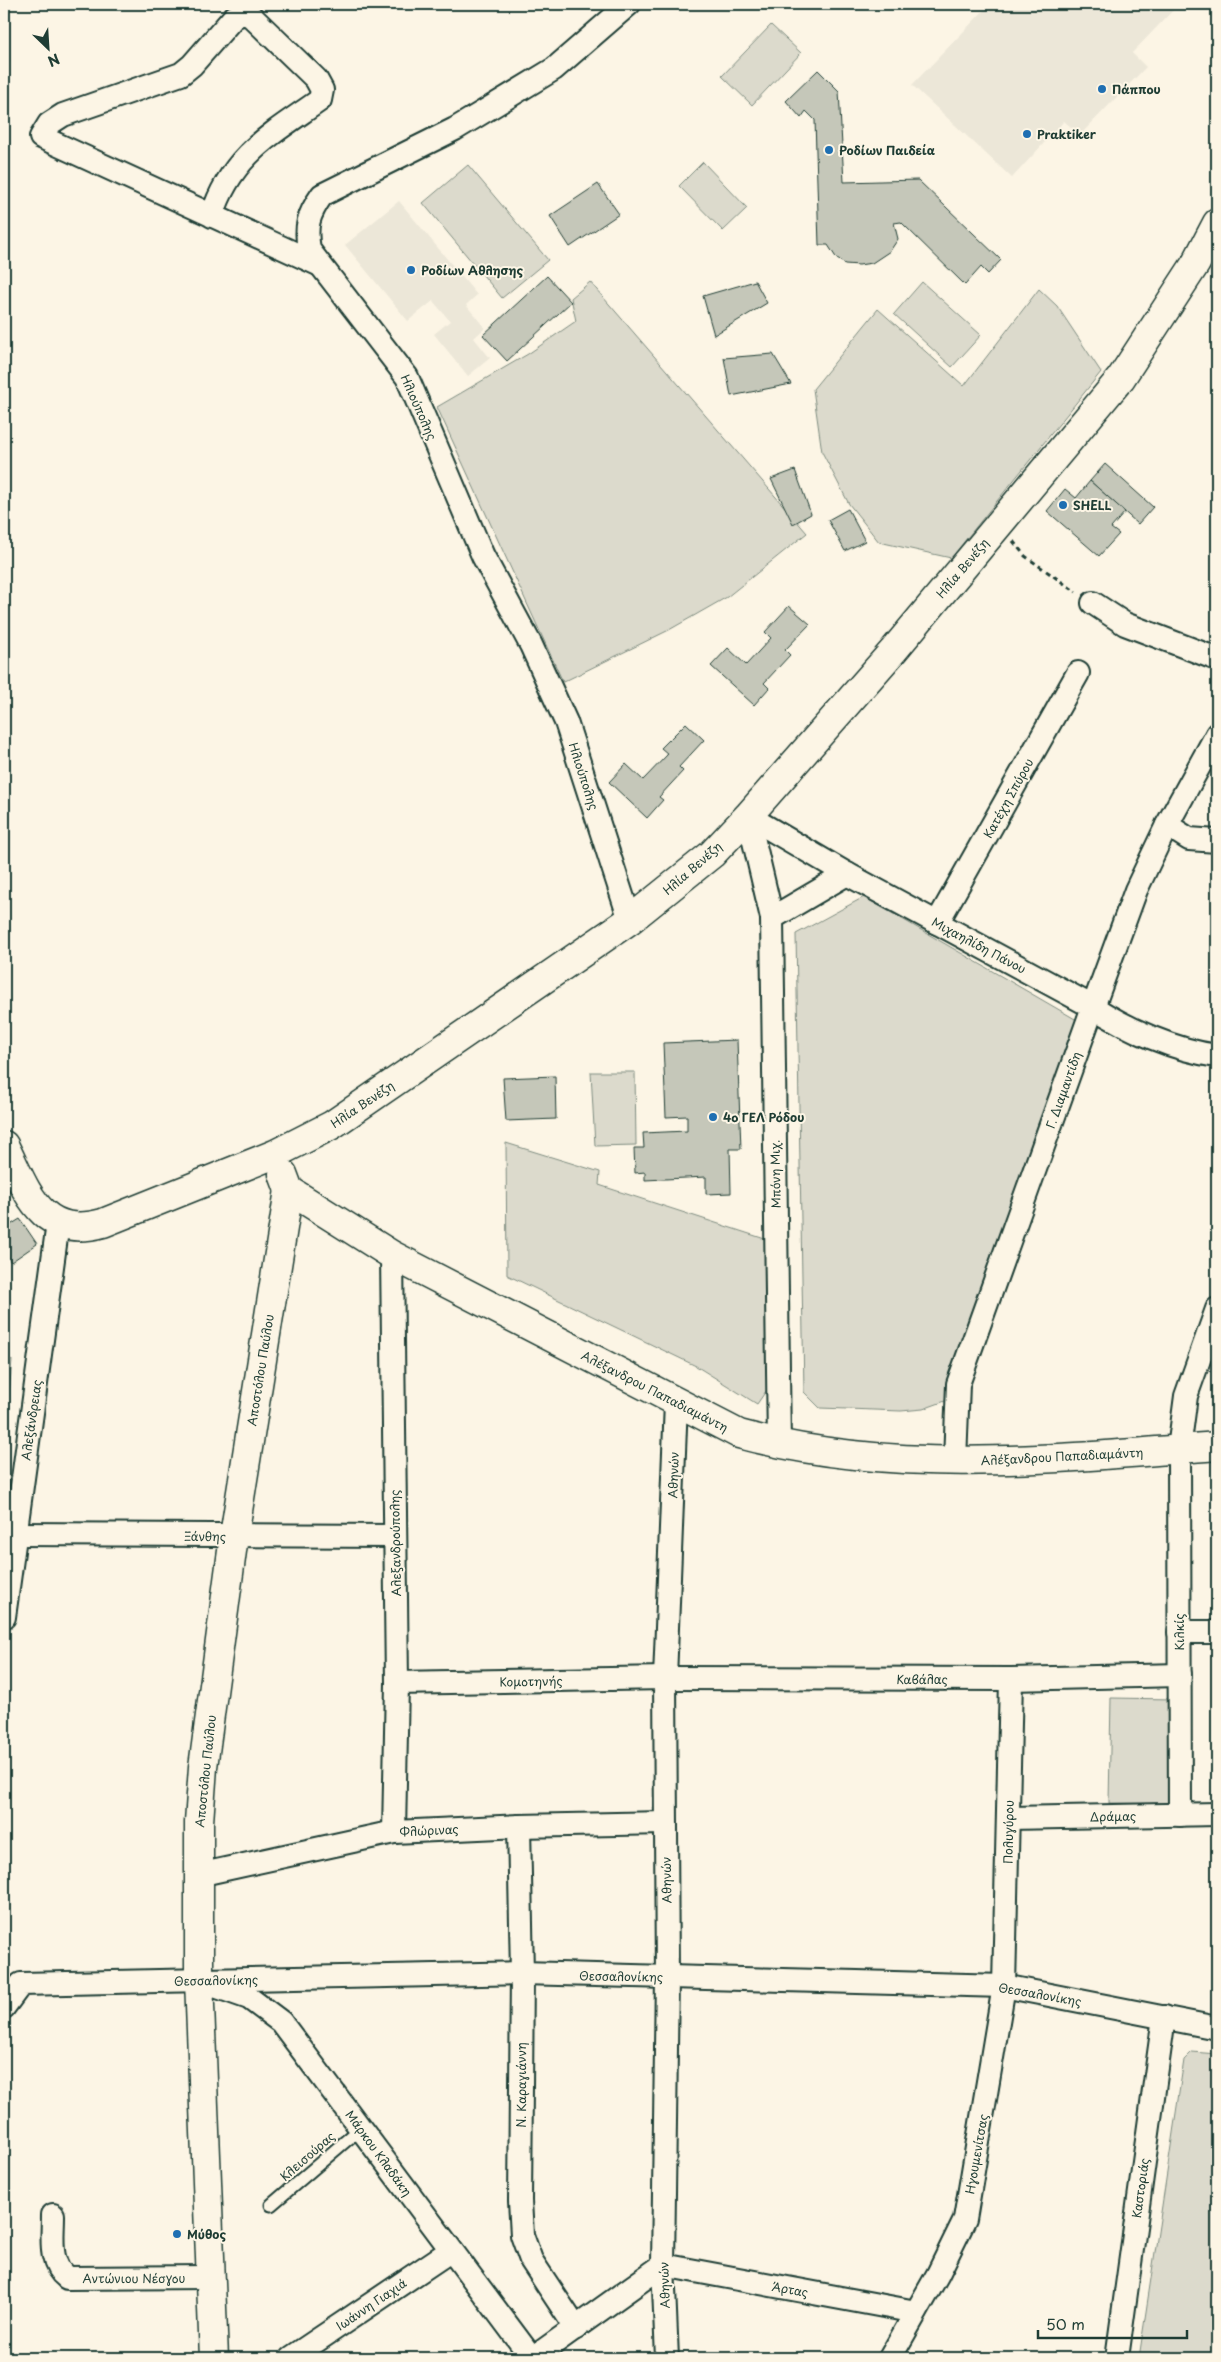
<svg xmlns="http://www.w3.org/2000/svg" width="1221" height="2362" font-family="'Playpen Sans',sans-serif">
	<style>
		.built { fill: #ece7d8 }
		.green { fill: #dcdacc; stroke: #7e8c80 }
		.building { fill: #c5c7b9; stroke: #1f3d34 }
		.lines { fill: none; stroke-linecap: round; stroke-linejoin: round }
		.service-casing { stroke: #1f3d34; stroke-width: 15 }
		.minor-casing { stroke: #1f3d34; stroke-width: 26 }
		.tertiary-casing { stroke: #1f3d34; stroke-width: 31 }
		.path { stroke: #1f3d34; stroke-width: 3; stroke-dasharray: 5 4; stroke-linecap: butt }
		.service { stroke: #fcf5e5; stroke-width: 11 }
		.minor { stroke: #fcf5e5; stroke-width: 22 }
		.tertiary { stroke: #fcf5e5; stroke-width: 28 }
		.poi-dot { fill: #1f6fb2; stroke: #fcf5e5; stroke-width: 2 }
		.labels { text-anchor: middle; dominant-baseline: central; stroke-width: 4; stroke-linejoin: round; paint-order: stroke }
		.poi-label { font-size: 12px; font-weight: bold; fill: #1f3d34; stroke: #fcf5e5; text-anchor: start }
		.street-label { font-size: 12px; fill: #1f3d34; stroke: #fcf5e5 }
	</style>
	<rect width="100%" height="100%" fill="#fcf5e5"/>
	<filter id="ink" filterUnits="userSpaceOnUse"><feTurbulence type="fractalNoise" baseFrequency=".02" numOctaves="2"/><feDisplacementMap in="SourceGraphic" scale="10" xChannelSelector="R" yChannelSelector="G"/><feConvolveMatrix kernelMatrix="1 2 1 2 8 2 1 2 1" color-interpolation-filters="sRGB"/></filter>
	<g filter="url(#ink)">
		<g class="built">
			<path d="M990,4H1179L1132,53L1146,67L1080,135L1064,121L1012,178L912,85Z"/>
			<path d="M399,201L477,295L466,305L485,328L474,338L490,358L468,376L434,334L450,321L433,301L408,321L345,245Z"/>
		</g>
		<g class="green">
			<path d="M4,4H9V63L4,65Z"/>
			<path d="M771,25L801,53L752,105L722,76Z"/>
			<path d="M703,162L747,208L723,231L679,186Z"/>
			<path d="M468,165L548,260L502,298L423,203Z"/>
			<path d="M590,282L807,533L727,597L669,630L563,682L437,407L528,354L576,321L571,298Z"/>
			<path d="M922,282L981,335L952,367L894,314Z"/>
			<path d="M1039,289L1057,306L1101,372L951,558L879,542L849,504L822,452L813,389L878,309L964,386Z"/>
			<path d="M864,897L1082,1023L948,1400L923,1409L901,1411L820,1408L804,1392L796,934Z"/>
			<path d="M591,1072H635L636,1145L595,1146Z"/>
			<path d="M506,1143L600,1172L599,1185L768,1240L775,1378L757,1404L696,1366L507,1275Z"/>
			<path d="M4,1356L12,1360L4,1453Z"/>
			<path d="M1111,1698L1174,1699L1172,1804L1109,1803Z"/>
			<path d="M1192,2052L1217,2054V2358H1139L1184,2060Z"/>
		</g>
		<g class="building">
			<path d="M818,70L839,91L844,182L918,180L1001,260L988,274L981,267L965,285L901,222L894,223L898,239L890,251L872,263L859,265L845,264L837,259L828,245H819L815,120L806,111L801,118L786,101Z"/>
			<path d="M598,184L619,214L570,247L550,216Z"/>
			<path d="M547,276L571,302L507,361L483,335Z"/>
			<path d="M755,281L767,303L714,335L703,296Z"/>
			<path d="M773,354L791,384L731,396L724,358Z"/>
			<path d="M1105,464L1153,507L1138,524L1090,481Z"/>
			<path d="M795,470L811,514L793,524L771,479Z"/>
			<path d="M1090,481L1125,512L1111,528L1119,534L1099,556L1047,511L1065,489L1076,498Z"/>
			<path d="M848,509L865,541L845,551L828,520Z"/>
			<path d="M789,606L810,624L785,650L790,655L764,683L769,688L754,705L711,666L728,648L746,665L771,638L765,632Z"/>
			<path d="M686,723L704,740L679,767L683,771L659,797L663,800L647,818L609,782L626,764L643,780L668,754L661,748Z"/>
			<path d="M737,1040L741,1149H730L731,1193L706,1194V1177L645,1180V1172L635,1173L634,1148H644L643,1133L687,1131V1116L666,1117L663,1043Z"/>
			<path d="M555,1076L556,1119L506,1121L503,1078Z"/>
			<path d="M20,1219L37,1244L11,1262L4,1252V1229Z"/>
		</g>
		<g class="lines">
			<g class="service-casing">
				<path id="service" d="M271,2205L361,2128"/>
			</g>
			<g class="minor-casing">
				<g id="minor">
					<path d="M629,4L554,69L455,129L322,195C308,215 305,226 309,250L407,377L483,556L531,645L566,722L630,920"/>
					<path d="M212,216C231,155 272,134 320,100L322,90L316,79L251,16L243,13L234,17L192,65L181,74L63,115L49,124L41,137L320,265"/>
					<path d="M1093,603L1125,624L1217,659"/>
					<path d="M748,816L772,918L779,1445"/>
					<path d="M748,816L847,874L1093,1007C1129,1030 1174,1050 1217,1056"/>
					<path d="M1167,825L1189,839L1217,841"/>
					<path d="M772,918L847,874"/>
					<path d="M937,923L1078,673"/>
					<path d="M392,1255L397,1683L394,1832"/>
					<path d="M955,1461L958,1384L1093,1007L1136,890L1167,825L1217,734"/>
					<path d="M15,1534L395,1536"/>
					<path d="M4,1617L58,1223"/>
					<path d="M1179,1632H1217"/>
					<path d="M397,1683L665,1678L1011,1679L1180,1675"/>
					<path d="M1180,1815L1179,1449L1186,1396L1217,1309"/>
					<path d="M1008,1818L1217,1814"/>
					<path d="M519,1826L522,1973L520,2201L522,2235L531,2260L576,2328"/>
					<path d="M198,1875L394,1832L519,1826L665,1823"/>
					<path d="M212,1985L249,1998L281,2022L532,2358"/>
					<path d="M4,2007L21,1984L522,1973L1004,1986L1217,2028"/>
					<path d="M53,2215C53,2237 48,2264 67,2278L209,2277"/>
					<path d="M291,2358L450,2251"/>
					<path d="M533,2358L663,2265L916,2312"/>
					<path d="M667,2358L663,2265L667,1977L665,1678L676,1402"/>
					<path d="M890,2358L938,2274L965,2219L1004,1986L1011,1679"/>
					<path d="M1117,2358L1164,2017"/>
				</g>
			</g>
			<g class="tertiary-casing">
				<g id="tertiary">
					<path d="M4,1145C27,1191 40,1240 103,1223L275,1154L332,1125L630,920L712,854L748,816L894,650L1121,378L1196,263L1217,223"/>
					<path d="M283,1174L289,1190L392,1255L739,1434C895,1476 1058,1459 1217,1446"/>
					<path d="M214,2358L199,1980V1822L203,1767L234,1536L289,1190"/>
				</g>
			</g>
			<path class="path" d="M1013,541L1025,556L1076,592"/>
			<use href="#service" class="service"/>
			<use href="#minor" class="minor"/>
			<use href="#tertiary" class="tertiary"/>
		</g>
	</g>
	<g class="poi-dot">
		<circle cx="1102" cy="89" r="5"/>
		<circle cx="1027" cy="134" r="5"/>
		<circle cx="829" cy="150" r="5"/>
		<circle cx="411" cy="270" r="5"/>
		<circle cx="1063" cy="505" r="5"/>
		<circle cx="713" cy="1117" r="5"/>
		<circle cx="177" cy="2234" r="5"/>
	</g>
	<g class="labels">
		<g class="poi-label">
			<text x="1112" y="89">Πάππου</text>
			<text x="1037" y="134">Praktiker</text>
			<text x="839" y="150">Ροδίων Παιδεία</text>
			<text x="421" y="270">Ροδίων Αθλησης</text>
			<text x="1073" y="505">SHELL</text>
			<text x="723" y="1117">4ο ΓΕΛ Ρόδου</text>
			<text x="187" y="2234">Μύθος</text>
		</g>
		<g class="street-label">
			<text transform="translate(419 407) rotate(66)">Ηλιούπολης</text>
			<text transform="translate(962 568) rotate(-50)">Ηλία Βενέζη</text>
			<text transform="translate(584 776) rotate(72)">Ηλιούπολης</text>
			<text transform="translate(1008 798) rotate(-61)">Κατέχη Σπύρου</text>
			<text transform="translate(692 868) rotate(-41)">Ηλία Βενέζη</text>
			<text transform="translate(979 945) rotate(28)">Μιχαηλίδη Πάνου</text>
			<text transform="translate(1063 1090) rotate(-70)">Γ. Διαμαντίδη</text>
			<text transform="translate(362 1104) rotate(-34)">Ηλία Βενέζη</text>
			<text transform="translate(775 1174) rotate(-91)">Μπόνη Μιχ.</text>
			<text transform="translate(260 1370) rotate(-81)">Αποστόλου Παύλου</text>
			<text transform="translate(655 1391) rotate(27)">Αλέξανδρου Παπαδιαμάντη</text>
			<text transform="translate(31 1420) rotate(-82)">Αλεξάνδρειας</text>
			<text transform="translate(1062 1456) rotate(-3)">Αλέξανδρου Παπαδιαμάντη</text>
			<text transform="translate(673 1475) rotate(-88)">Αθηνών</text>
			<text transform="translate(205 1536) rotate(1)">Ξάνθης</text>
			<text transform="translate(395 1543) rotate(-91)">Αλεξανδρούπολης</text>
			<text transform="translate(1179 1632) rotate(-90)">Κιλκίς</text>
			<text x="922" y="1679">Καβάλας</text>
			<text transform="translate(531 1681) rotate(-1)">Κομοτηνής</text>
			<text transform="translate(205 1771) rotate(-84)">Αποστόλου Παύλου</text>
			<text transform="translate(1113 1816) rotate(-1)">Δράμας</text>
			<text transform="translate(429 1830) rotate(-3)">Φλώρινας</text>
			<text transform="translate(1008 1832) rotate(-89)">Πολυγύρου</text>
			<text transform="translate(666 1880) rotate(-91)">Αθηνών</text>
			<text transform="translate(621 1976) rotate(1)">Θεσσαλονίκης</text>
			<text transform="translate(216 1980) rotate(-1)">Θεσσαλονίκης</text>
			<text transform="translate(1040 1994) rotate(10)">Θεσσαλονίκης</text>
			<text transform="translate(521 2085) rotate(-90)">Ν. Καραγιάννη</text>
			<text transform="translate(379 2153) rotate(54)">Μάρκου Κλαδάκη</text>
			<text transform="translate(976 2154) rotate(-80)">Ηγουμενίτσας</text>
			<text transform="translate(307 2156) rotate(-41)">Κλεισούρας</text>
			<text transform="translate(1140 2188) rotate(-82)">Καστοριάς</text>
			<text x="134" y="2278">Αντώνιου Νέσγου</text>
			<text transform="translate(664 2285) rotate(-92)">Αθηνών</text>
			<text transform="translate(790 2289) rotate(10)">Άρτας</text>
			<text transform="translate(371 2304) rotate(-34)">Ιωάννη Γιαχιά</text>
		</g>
	</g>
	<rect width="1221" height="2362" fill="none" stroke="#fcf5e5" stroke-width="20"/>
	<rect x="10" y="10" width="1201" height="2342" fill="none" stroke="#1f3d34" stroke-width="2" filter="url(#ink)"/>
	<g transform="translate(48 48) rotate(155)" stroke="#fcf5e5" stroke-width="4" paint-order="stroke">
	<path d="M0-4L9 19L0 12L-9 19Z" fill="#1f3d34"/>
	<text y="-8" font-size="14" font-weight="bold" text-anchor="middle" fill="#1f3d34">N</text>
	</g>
	<path d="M1038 2330v8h149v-8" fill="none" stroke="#1f3d34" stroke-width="2.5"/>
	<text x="1046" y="2330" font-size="15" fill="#1f3d34" stroke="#fcf5e5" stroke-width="4" paint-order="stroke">50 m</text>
</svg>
